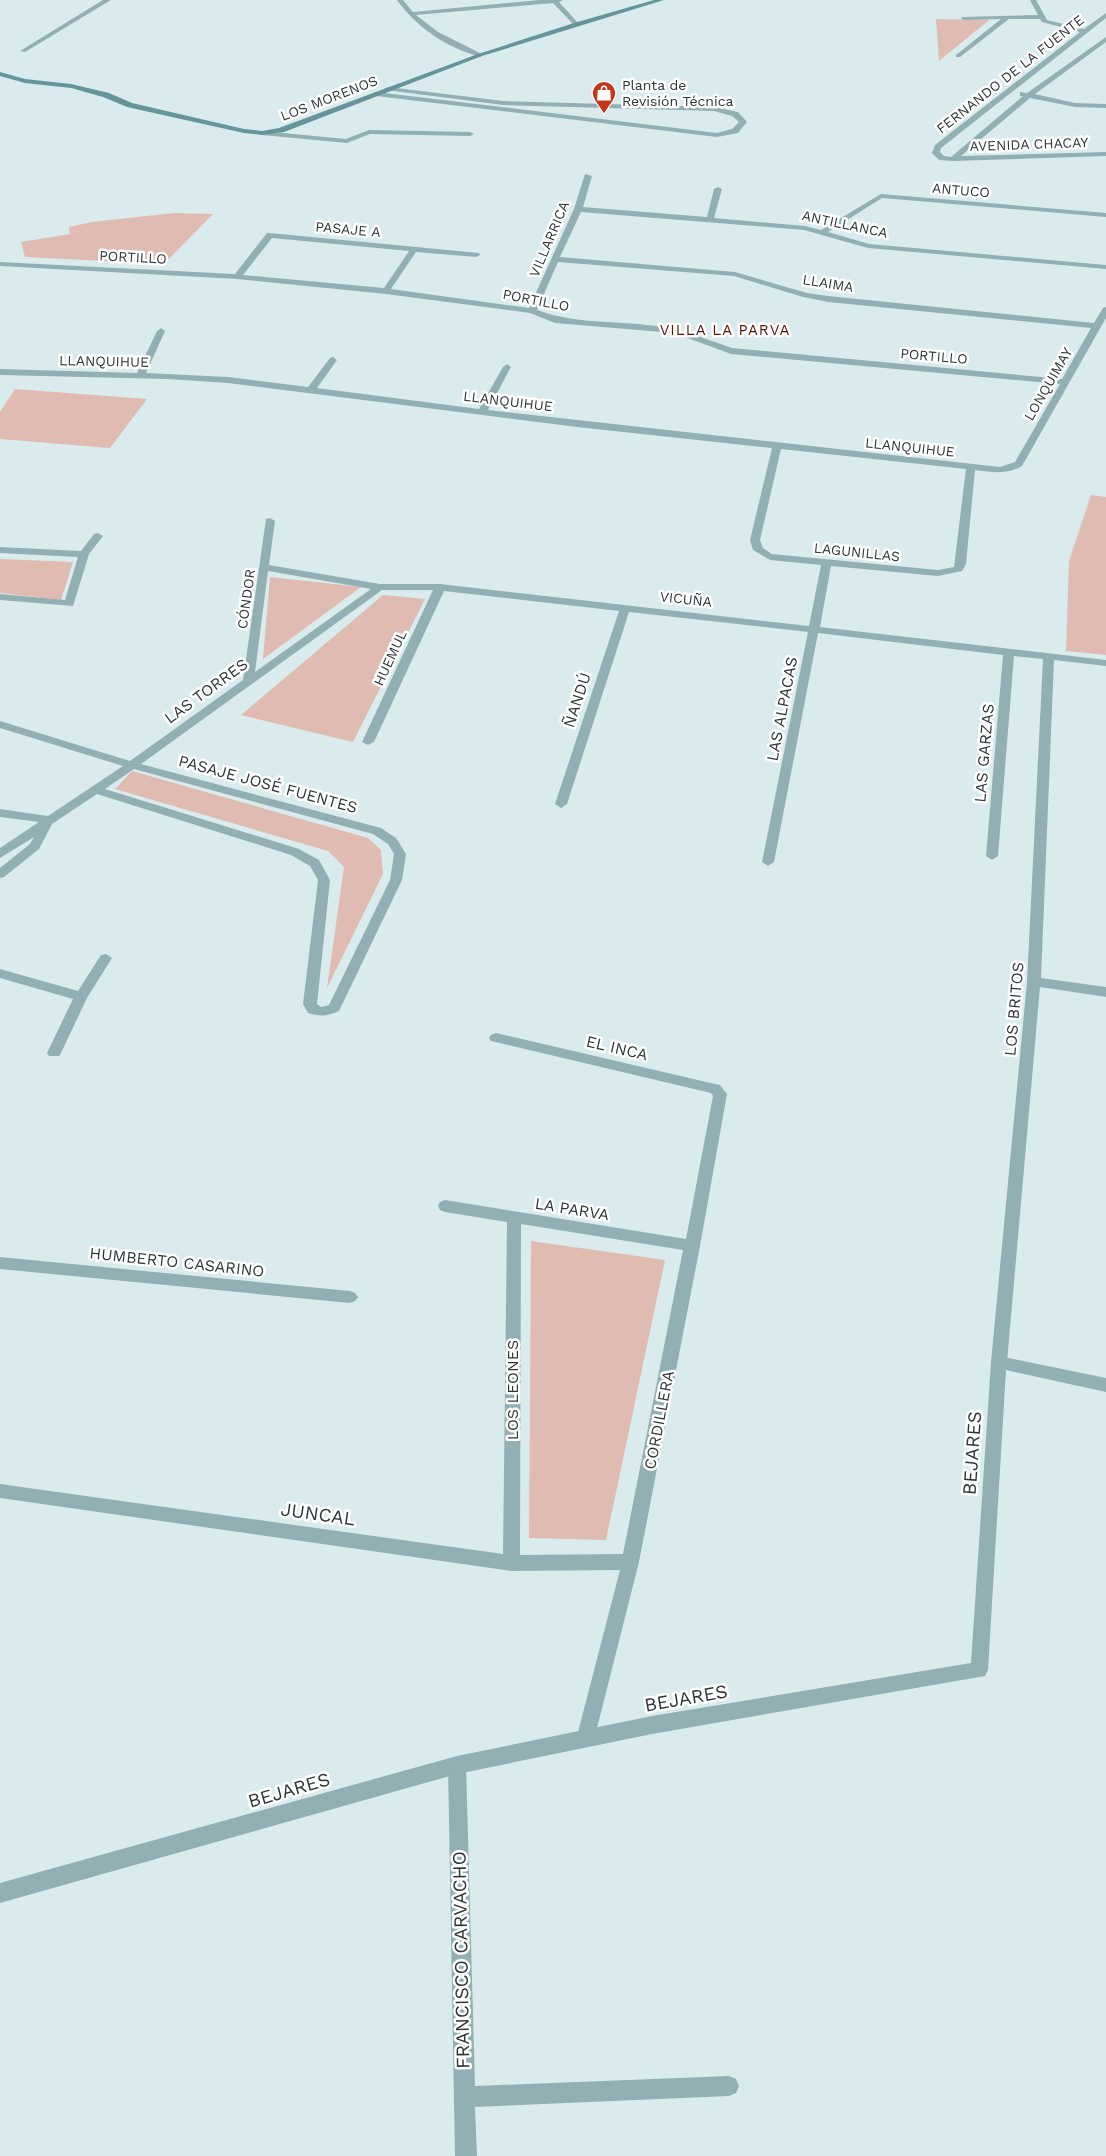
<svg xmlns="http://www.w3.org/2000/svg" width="1106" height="2156" font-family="'Work Sans',sans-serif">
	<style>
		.green { fill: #e0bbb2 }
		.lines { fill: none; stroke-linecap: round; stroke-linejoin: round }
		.service { fill: #92b0b4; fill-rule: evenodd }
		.minor { fill: #92b0b4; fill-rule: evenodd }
		.tertiary { fill: #92b0b4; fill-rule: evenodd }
		.secondary { fill: #66949b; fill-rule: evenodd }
		.labels { text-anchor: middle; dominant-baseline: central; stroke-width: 5; stroke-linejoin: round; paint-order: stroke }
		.far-street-label { font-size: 14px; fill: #2e3536; stroke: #fff }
		.far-poi-label { font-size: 14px; fill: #2e3536; stroke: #fff; text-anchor: start }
		.far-neighbourhood-label { font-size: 15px; letter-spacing: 1px; fill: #571407; stroke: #fff }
		.street-label { font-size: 16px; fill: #2e3536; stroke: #fff }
		.near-street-label { font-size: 19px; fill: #2e3536; stroke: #fff }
	</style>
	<rect width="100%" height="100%" fill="#daebee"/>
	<g class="green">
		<path d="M936,19L989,20L939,61Z"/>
		<path d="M174,213L213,214L164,264L25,257L21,242L70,234L69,227L92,222Z"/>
		<path d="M15,389L147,399L110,448L0,439V412Z"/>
		<path d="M1091,495L1106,497V655L1066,651L1069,561Z"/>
		<path d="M0,559L73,562L61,600L0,593Z"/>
		<path d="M270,577L361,587L263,659Z"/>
		<path d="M383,595L425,599L353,742L241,715Z"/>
		<path d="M132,771L368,838L381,850L383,874L327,988L344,867L328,851L115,789Z"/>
		<path d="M531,1241L665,1260L606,1540L529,1538Z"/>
	</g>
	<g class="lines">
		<path class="service" d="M388,87L503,101L714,107L738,112L747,122L738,133L717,137L376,96L372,94L376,92L717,133L732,129L739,122L732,116L714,111L503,105L386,90L384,89Z"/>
		<g class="minor">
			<path d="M103,0H111L25,52L20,51Z"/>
			<path d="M397,0H403L413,12L539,0H563L559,2L579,24L574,25L553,3L416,15L438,32L482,54V56L480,57C446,47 417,28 397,0Z"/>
			<path d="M1030,0H1036L1047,20L1084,29L1106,13V18L941,148L940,152L944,156L951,157L1023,96H1020V92L1027,93L1106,37V42L1035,94L1075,103L1106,104V108L1075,107L1030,98L961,156L1106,152V156L953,161L939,160L932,153L935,145L1080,32L1042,22L1040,19H1009L960,57H956V55L1001,19L964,20L961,18L962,17L1038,15Z"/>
			<path d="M369,130L470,132L474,134L470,136L370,134L347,143L262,135L258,133L262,131L346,139Z"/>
			<path d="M585,174L592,176L583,207L707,217L714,189L718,187L722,189L714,218L805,226L821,230L881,194L1106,213V217L882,198L828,232L869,244L1106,265V269L868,248L804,230L581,212L560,257L735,272L807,293L828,296L1094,323L1103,308L1106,307V318L1022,466C1007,475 992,472 975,470L966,564L962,571L938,576L831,566L820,627L1106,660V666L1054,660L1041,978L1106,987V997L1040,987L1007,1362L1005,1367L999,1368L993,1367L991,1362L1027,982L1043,659L1014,656L998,856L992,860L986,856L1003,655L818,633L774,862L768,866L762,862L808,632L629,612L567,804L561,808L555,804L619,611L444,591L374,742L368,745L362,742L433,590H382L141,764L381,828L396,838L406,854L402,880L339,1011C328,1016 320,1017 308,1013L303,1004L318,880L310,866L291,855L97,794L52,824L39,849L4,877L0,878V868L30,844L34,837L0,858V848L39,822L0,817V809L48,816L123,766L0,728V721L130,761L243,680L266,519L270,518L275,521L269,565L380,584H440L809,626L821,565L770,560L753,550L750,540L772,448L577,427L228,383L167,379L0,375V369L137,373L157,331L161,328L165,331L146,373L228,377L308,387L330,358L333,357L337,360L317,388L479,409L503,367L507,364L511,367L488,410L1000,467L1015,462L1060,384L731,354L685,337L662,332L555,323L530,313L386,294L237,279L0,266V262L235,274L267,233H270L479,253L480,255L476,257L416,252L391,289L529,308L574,209ZM272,238L409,251L384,288L243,275ZM558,262L734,276L803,297L828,302L1091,328L1062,379L732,348C709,340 687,331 662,327C621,320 577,325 537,310ZM781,449L966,469L954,567L938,570L772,554L763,548L760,540ZM268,571L371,589L255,672ZM134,769L373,834L388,844L394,854L390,880L329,1005L321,1007L317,1004L330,880L319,860L299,849L105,789Z"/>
			<path d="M98,533L103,536L89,554L73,606L0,600V594L65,600L78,557L0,553V547L81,551L94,534Z"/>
			<path d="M106,954L112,958L87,998L61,1053L59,1056H49L47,1053L73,999L0,978V969L78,991L101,955Z"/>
			<path d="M496,1033L715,1084L720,1085L727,1094L700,1246L639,1562L595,1736L592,1742L586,1745L580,1742L577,1736L620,1570L511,1571L0,1498V1484L503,1554L507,1222L445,1212L440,1210L438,1206L440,1202L445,1200L686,1239L713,1096L711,1093L491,1041L489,1038L491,1035ZM521,1224L683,1250L623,1554L520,1555Z"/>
			<path d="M0,1257L350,1291L355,1293L358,1297L355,1301L350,1303L0,1269Z"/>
			<path d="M457,1756L464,1759L466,1765L475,2086L729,2076L736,2079L739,2086L736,2093L729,2096L475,2107L477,2156H455L448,1765L450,1759Z"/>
		</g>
		<path class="tertiary" d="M999,1356L1106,1378V1392L1006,1370L988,1670L985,1676L652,1734L457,1774L0,1903V1883L457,1756L652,1716L971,1663L991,1362L993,1357Z"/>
		<path class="secondary" d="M654,0H664L482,56L284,132L262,135L244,133L127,107L103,97L71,88L25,83L0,76V72L25,79L71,84L109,93L132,103L244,129L262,131L279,128L478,54L574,23Z"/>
	</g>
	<defs>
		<g id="shop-pin" transform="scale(1.25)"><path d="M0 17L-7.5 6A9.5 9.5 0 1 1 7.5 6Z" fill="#c3381b" stroke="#fff"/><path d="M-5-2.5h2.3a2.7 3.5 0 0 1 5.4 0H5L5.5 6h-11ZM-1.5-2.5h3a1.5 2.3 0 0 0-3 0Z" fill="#fff"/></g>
	</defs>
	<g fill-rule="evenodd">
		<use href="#shop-pin" x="604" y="93"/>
	</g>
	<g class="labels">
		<g class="far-street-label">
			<text transform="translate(1010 74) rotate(-38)">FERNANDO DE LA FUENTE</text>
			<text transform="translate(329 98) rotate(-21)">LOS MORENOS</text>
			<text transform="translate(1029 144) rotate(-2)">AVENIDA CHACAY</text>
			<text transform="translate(961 190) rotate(5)">ANTUCO</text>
			<text transform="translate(845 224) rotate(12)">ANTILLANCA</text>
			<text transform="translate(348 229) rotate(5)">PASAJE A</text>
			<text transform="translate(549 239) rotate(-67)">VILLARRICA</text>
			<text transform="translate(133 257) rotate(3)">PORTILLO</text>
			<text transform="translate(828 283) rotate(9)">LLAIMA</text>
			<text transform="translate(536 300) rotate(11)">PORTILLO</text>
			<text transform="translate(934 356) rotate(5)">PORTILLO</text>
			<text transform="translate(104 361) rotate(1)">LLANQUIHUE</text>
			<text transform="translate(1048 384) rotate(-60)">LONQUIMAY</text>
			<text transform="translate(508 401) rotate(7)">LLANQUIHUE</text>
			<text transform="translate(910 447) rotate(6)">LLANQUIHUE</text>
			<text transform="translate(857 552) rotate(6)">LAGUNILLAS</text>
			<text transform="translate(246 599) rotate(-82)">CÓNDOR</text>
			<text transform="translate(686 599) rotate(6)">VICUÑA</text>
			<text transform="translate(390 658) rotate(-65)">HUEMUL</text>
		</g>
		<g class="far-poi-label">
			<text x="622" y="85">Planta de<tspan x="622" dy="16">Revisión Técnica</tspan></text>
		</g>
		<g class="far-neighbourhood-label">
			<text x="725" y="330">VILLA LA PARVA</text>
		</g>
		<g class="street-label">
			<text transform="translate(206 691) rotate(-36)">LAS TORRES</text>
			<text transform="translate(577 700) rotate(-72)">ÑANDÚ</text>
			<text transform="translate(782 709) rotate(-79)">LAS ALPACAS</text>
			<text transform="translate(984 753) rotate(-85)">LAS GARZAS</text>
			<text transform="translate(268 784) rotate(15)">PASAJE JOSÉ FUENTES</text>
			<text transform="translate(1014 1009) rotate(-85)">LOS BRITOS</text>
			<text transform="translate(617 1048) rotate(13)">EL INCA</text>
			<text transform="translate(572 1209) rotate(9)">LA PARVA</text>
			<text transform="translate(177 1262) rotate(6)">HUMBERTO CASARINO</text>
			<text transform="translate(512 1390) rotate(-90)">LOS LEONES</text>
			<text transform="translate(659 1420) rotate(-79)">CORDILLERA</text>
		</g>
		<g class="near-street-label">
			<text transform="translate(972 1453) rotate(-86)">BEJARES</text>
			<text transform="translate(318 1514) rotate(8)">JUNCAL</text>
			<text transform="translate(686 1698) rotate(-10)">BEJARES</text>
			<text transform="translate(289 1790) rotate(-16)">BEJARES</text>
			<text transform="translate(461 1960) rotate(-91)">FRANCISCO CARVACHO</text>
		</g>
	</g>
</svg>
